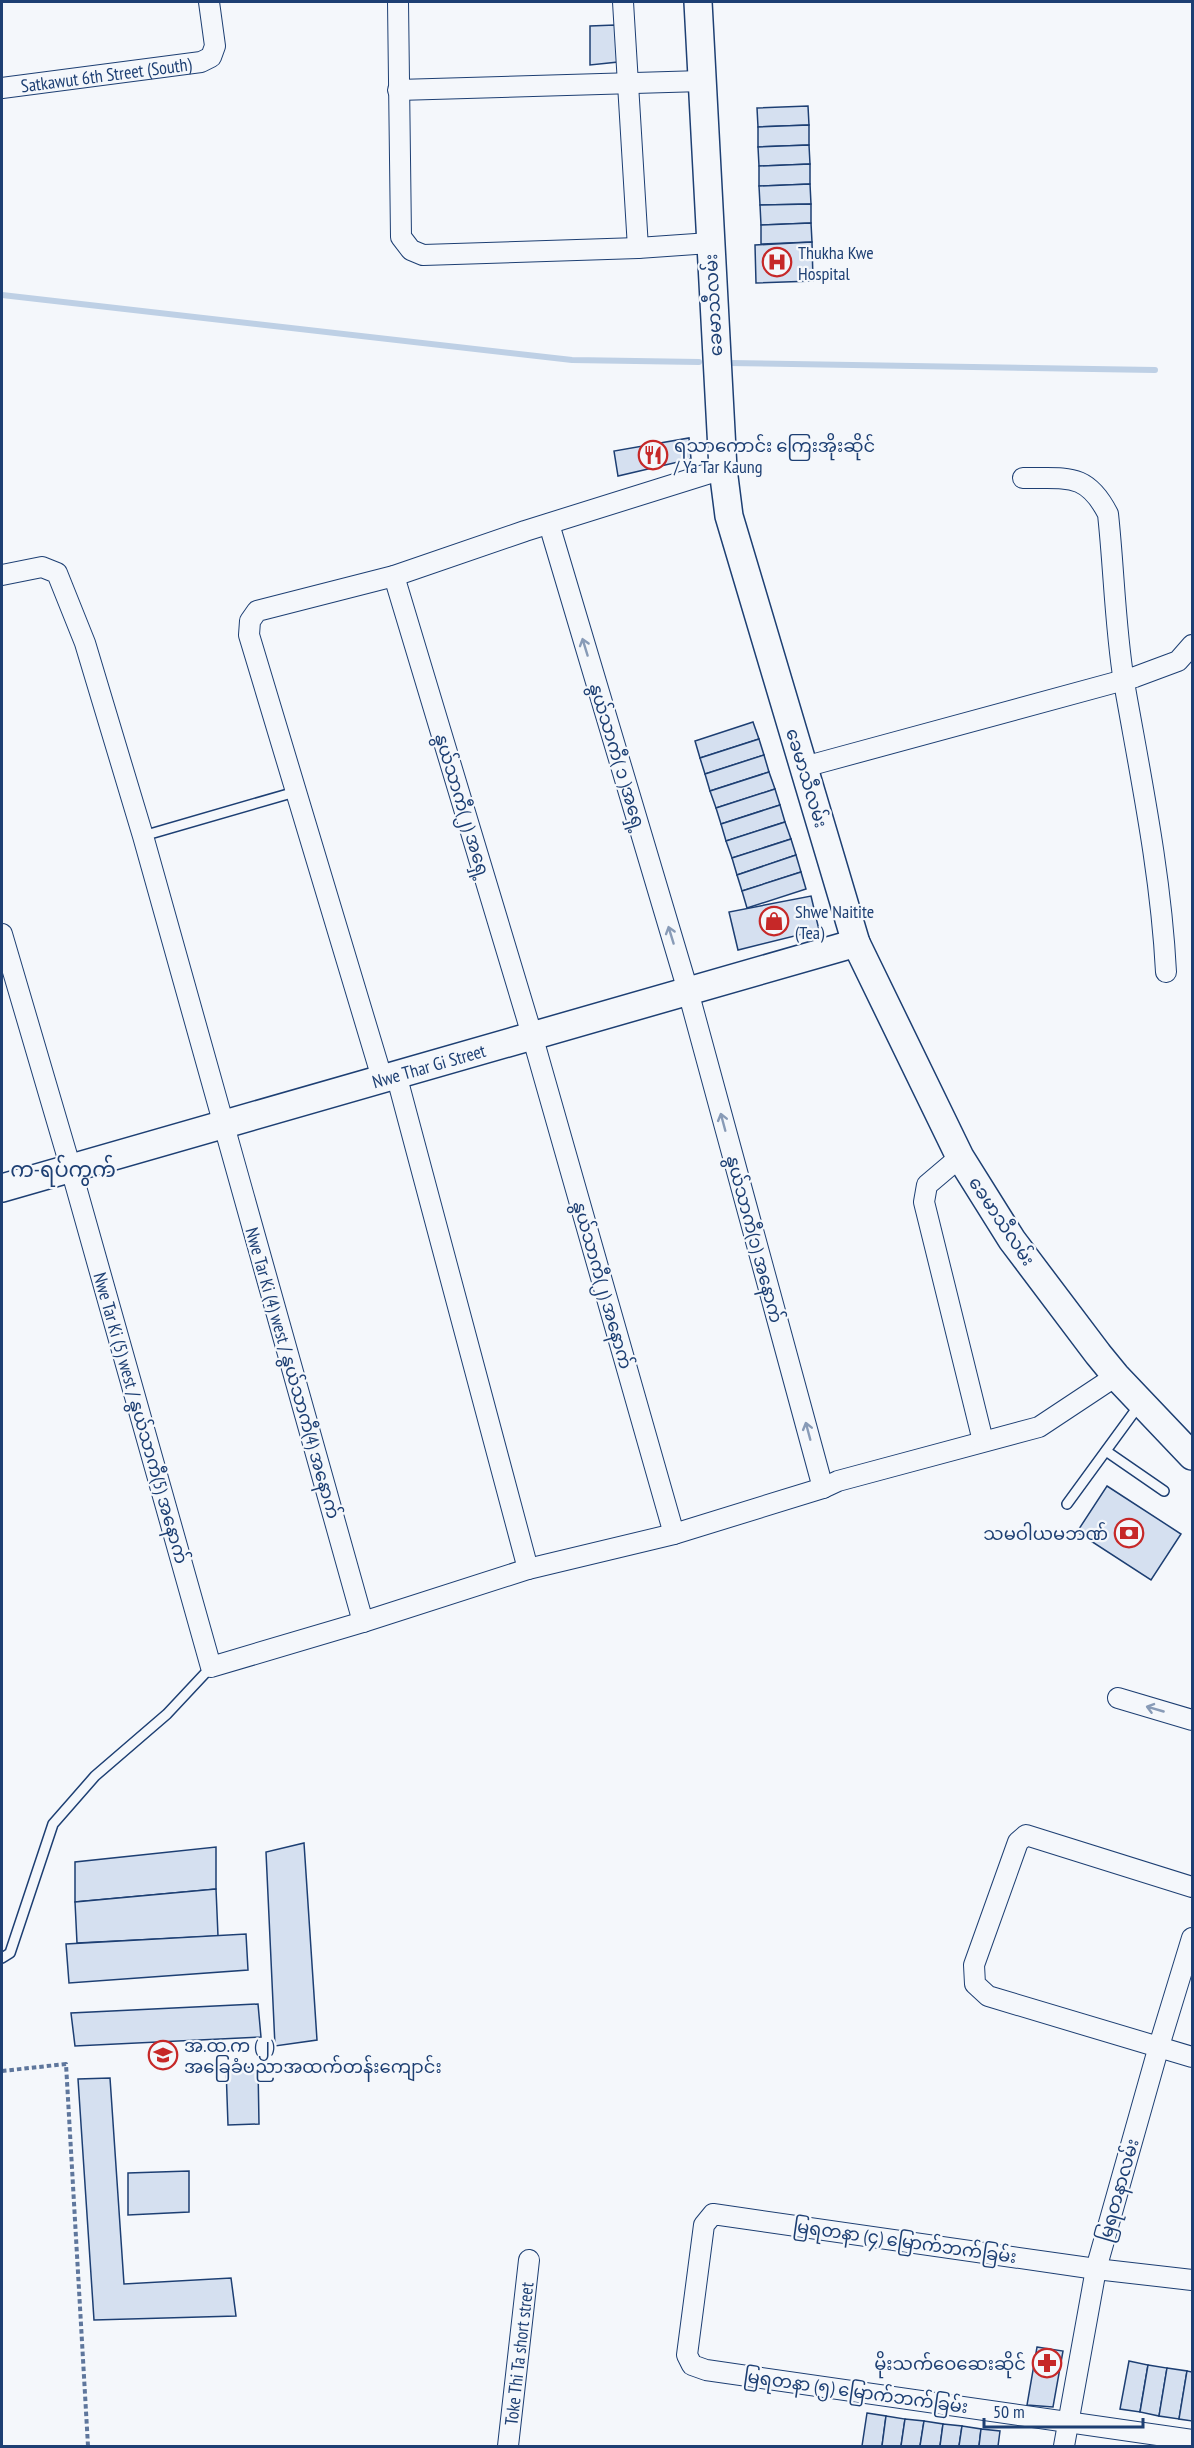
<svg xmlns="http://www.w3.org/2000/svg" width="1194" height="2448" font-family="'PT Sans Narrow','Noto Sans Myanmar',sans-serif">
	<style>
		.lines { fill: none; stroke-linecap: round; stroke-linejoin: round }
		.stream { stroke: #bed0e5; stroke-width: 6 }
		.building { fill: #d5e0f0; stroke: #1d3f73; stroke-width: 1.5 }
		.lane-casing { stroke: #1d3f73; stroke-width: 12 }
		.street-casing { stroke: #1d3f73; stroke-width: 22 }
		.secondary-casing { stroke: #1d3f73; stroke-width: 30 }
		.path { stroke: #5e769c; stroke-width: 4; stroke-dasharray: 4.5 3; stroke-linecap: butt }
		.lane { stroke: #f4f7fb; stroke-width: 9 }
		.street { stroke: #f4f7fb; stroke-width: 20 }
		.secondary { stroke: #f4f7fb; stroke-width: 27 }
		.oneway { stroke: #889bb7 }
		.labels { text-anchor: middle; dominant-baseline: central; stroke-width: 4.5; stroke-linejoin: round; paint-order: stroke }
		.street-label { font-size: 18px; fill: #1d3f73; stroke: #f4f7fb }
		.poi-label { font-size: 18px; fill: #1d3f73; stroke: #f4f7fb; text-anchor: start }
		.quarter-label { font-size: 21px; fill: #1d3f73; stroke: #f4f7fb }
	</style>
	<rect width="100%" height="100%" fill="#f4f7fb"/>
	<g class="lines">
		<g class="stream">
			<path d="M2,295L572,360L699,362"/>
			<path d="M728,363L1155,370"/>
		</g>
	</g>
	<g class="building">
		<path d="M615,25L618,62L590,65V26Z"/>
		<path d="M808,106L809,125L758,127L757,108Z"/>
		<path d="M809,125V145L758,147V127Z"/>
		<path d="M809,145L810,164L759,166L758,147Z"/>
		<path d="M810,164V184L759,186V166Z"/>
		<path d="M810,184L811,204L760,205L759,186Z"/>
		<path d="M811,204V223L761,225L760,205Z"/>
		<path d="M811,223L812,242L761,244V225Z"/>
		<path d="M812,242L813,281L756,283L755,245Z"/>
		<path d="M689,438L691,459L618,476L614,451Z"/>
		<path d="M753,722L759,739L700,758L695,741Z"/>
		<path d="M759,739L764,755L705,774L700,758Z"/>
		<path d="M764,755L769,772L710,791L705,774Z"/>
		<path d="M769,772L775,789L716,808L710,791Z"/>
		<path d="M775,789L780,805L721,824L716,808Z"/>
		<path d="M780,805L785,822L726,841L721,824Z"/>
		<path d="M785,822L791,839L732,858L726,841Z"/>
		<path d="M791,839L796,855L737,875L732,858Z"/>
		<path d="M796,855L801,872L742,891L737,875Z"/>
		<path d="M801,872L806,889L747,908L742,891Z"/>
		<path d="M811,896L819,930L738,950L729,912Z"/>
		<path d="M1107,1486L1181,1534L1151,1580L1077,1532Z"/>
		<path d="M304,1843L317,2040L275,2046L266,1852Z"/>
		<path d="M216,1847V1889L75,1902V1862Z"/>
		<path d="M216,1889L218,1936L77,1943L75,1902Z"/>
		<path d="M246,1934L248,1970L69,1983L66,1944Z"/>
		<path d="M258,2004L261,2037L75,2046L71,2013Z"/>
		<path d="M258,2067L259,2124L228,2125L226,2068Z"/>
		<path d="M110,2078L124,2284L231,2278L236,2316L94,2320L78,2079Z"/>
		<path d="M189,2171V2212L128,2215V2173Z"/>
		<path d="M1037,2347L1063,2351L1053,2407L1027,2405Z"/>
		<path d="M1129,2361L1148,2365L1140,2412L1120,2409Z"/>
		<path d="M1148,2365L1167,2368L1159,2416L1140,2412Z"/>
		<path d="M1167,2368L1187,2371L1179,2419L1159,2416Z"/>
		<path d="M1187,2371L1192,2372V2421L1179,2419Z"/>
		<path d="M867,2413L886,2416L882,2446H862Z"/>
		<path d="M886,2416L905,2419L901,2446H882Z"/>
		<path d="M905,2419L924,2421L920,2446H901Z"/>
		<path d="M924,2421L943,2424L940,2446H920Z"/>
		<path d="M943,2424L962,2426L959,2446H940Z"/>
		<path d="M962,2426L981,2429L979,2446H959Z"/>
		<path d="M981,2429L1000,2431L998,2446H979Z"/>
	</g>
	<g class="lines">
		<g class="lane-casing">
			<g id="lane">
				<path d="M143,836L295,792"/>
				<path d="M1106,1451L1164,1491"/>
				<path d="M1067,1504L1140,1404"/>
				<path d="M2,1958L10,1953L53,1824L95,1776L167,1714L211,1667"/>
			</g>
		</g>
		<g class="street-casing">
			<g id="street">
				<path d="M398,2L401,237L411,250L423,255L638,248L710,243"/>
				<path d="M623,2L638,248"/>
				<path id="s1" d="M2,88L201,62L211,57L215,46L209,2"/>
				<path d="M398,90L702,81"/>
				<path d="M1023,478C1066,479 1086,471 1108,514C1114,569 1115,627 1124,682C1141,779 1161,874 1166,972"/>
				<path d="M549,524L688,991L823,1488"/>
				<path d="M2,575L42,567L57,573L85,643L143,836L363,1622"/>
				<path d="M394,576L532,1035L674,1534"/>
				<path d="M804,767L1135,677L1178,661L1192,645"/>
				<path d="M2,934L71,1169L211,1667L363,1622L528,1569L674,1534L823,1488L838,1481L1039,1427L1116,1376"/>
				<path d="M396,1074L528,1569"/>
				<path d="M382,1078L249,635L250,621L257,611L394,576L525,531L723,469"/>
				<path d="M960,1157L927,1185L924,1202L983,1441"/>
				<path d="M1118,1698L1192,1720"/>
				<path d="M1192,1887L1026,1835L1018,1842L974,1965L975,1984L988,1996L1192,2057"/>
				<path d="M1192,2280L1096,2269L713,2214L704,2225L687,2355L692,2365L706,2370L1192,2440"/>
				<path id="s2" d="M508,2446L529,2260"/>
				<path d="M1064,2446L1096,2269L1159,2046L1192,1938"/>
			</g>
		</g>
		<g class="secondary-casing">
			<g id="secondary">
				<path d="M698,2L723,469L729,516L856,943L960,1157L1012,1240L1098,1354L1116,1376L1192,1456"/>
				<path id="s3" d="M2,1188L856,943"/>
			</g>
		</g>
		<path class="path" d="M2,2071L66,2064L88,2446"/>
		<use href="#lane" class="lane"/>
		<use href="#street" class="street"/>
		<use href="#secondary" class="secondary"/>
	</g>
	<defs><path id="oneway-shaft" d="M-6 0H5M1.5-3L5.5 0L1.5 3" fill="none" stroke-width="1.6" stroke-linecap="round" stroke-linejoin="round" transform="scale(1.5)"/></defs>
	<g class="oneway">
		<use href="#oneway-shaft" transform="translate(585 647) rotate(-107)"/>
		<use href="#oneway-shaft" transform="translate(671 935) rotate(-107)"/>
		<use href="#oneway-shaft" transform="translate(723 1122) rotate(-105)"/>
		<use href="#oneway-shaft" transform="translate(808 1431) rotate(-105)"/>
		<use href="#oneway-shaft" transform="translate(1155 1709) rotate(-164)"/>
	</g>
	<defs>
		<g id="hospital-ring" transform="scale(1.5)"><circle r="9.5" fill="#f4f7fb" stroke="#c62828" stroke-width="1.5"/><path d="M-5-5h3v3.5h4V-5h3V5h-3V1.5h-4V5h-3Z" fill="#c62828"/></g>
		<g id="restaurant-ring" transform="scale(1.5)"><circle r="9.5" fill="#f4f7fb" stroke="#c62828" stroke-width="1.5"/><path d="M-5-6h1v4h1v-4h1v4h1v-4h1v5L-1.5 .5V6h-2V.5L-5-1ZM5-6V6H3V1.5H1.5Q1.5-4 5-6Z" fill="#c62828"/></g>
		<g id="shop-ring" transform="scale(1.5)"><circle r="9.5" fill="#f4f7fb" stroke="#c62828" stroke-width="1.5"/><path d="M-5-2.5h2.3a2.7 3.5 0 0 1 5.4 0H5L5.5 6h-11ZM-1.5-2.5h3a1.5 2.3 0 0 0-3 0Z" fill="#c62828"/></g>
		<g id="bank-ring" transform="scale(1.5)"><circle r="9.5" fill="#f4f7fb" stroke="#c62828" stroke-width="1.5"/><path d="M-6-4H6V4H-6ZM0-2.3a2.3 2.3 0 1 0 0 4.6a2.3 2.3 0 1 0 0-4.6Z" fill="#c62828"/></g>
		<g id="school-ring" transform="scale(1.5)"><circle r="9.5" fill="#f4f7fb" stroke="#c62828" stroke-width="1.5"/><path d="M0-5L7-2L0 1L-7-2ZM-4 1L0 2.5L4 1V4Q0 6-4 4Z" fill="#c62828"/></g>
		<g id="pharmacy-ring" transform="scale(1.5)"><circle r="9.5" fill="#f4f7fb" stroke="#c62828" stroke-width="1.5"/><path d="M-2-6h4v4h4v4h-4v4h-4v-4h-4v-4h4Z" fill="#c62828"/></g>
	</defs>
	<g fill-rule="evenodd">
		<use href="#hospital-ring" x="777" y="262"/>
		<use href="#restaurant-ring" x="653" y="455"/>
		<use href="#shop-ring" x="774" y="921"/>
		<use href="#bank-ring" x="1129" y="1533"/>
		<use href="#school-ring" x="163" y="2055"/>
		<use href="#pharmacy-ring" x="1047" y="2363"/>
	</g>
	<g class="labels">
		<g class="street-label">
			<text stroke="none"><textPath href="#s1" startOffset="105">Satkawut 6th Street (South)</textPath></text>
			<text transform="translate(713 305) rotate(-93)">ခေမာသီလမ်း</text>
			<text transform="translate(618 757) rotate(73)">နွယ်သာကီ( ၁ )အရှေ့</text>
			<text transform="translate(807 778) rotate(73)">ခေမာသီလမ်း</text>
			<text transform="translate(463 806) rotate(73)">နွယ်သာကီ(၂) အရှေ့</text>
			<text stroke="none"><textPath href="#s3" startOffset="444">Nwe Thar Gi Street</textPath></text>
			<text transform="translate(1002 1221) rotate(56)">ခေမာသီလမ်း</text>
			<text transform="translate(755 1239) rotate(75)">နွယ်သာကီ(၁) အနောက်</text>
			<text transform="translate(603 1285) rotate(74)">နွယ်သာကီ(၂) အနောက်</text>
			<text transform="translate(293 1373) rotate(74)">Nwe Tar Ki (4) west / နွယ်သာကီ(4) အနောက်</text>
			<text transform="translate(141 1418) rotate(74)">Nwe Tar Ki (5) west / နွယ်သာကီ(5) အနောက်</text>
			<text transform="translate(1118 2190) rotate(-74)">မြရတနာလမ်း</text>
			<text transform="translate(905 2241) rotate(8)">မြရတနာ (၄) မြောက်ဘက်ခြမ်း</text>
			<text stroke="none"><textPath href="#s2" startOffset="93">Toke Thi Ta short street</textPath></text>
			<text transform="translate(856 2391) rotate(8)">မြရတနာ (၅) မြောက်ဘက်ခြမ်း</text>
		</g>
		<g class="poi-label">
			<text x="798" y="252">Thukha Kwe<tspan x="798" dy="21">Hospital</tspan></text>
			<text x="674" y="445">ရသာကောင်း ကြေးအိုးဆိုင်<tspan x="674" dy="21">/ Ya Tar Kaung</tspan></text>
			<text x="795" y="911">Shwe Naitite<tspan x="795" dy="21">(Tea)</tspan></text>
			<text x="1108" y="1533" text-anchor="end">သမဝါယမဘဏ်</text>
			<text x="184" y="2045">အ.ထ.က (၂)<tspan x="184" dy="21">အခြေခံပညာအထက်တန်းကျောင်း</tspan></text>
			<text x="1026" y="2363" text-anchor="end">မိုးသက်ဝေဆေးဆိုင်</text>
		</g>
		<g class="quarter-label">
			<text x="63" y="1169">က-ရပ်ကွက်</text>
		</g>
	</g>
	<rect width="1194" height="2448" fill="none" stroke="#1d3f73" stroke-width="6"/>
	<path d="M984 2418v9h159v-9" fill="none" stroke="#1d3f73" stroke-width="3"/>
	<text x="993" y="2418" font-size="18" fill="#1d3f73" stroke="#f4f7fb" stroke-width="4.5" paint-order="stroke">50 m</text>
</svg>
